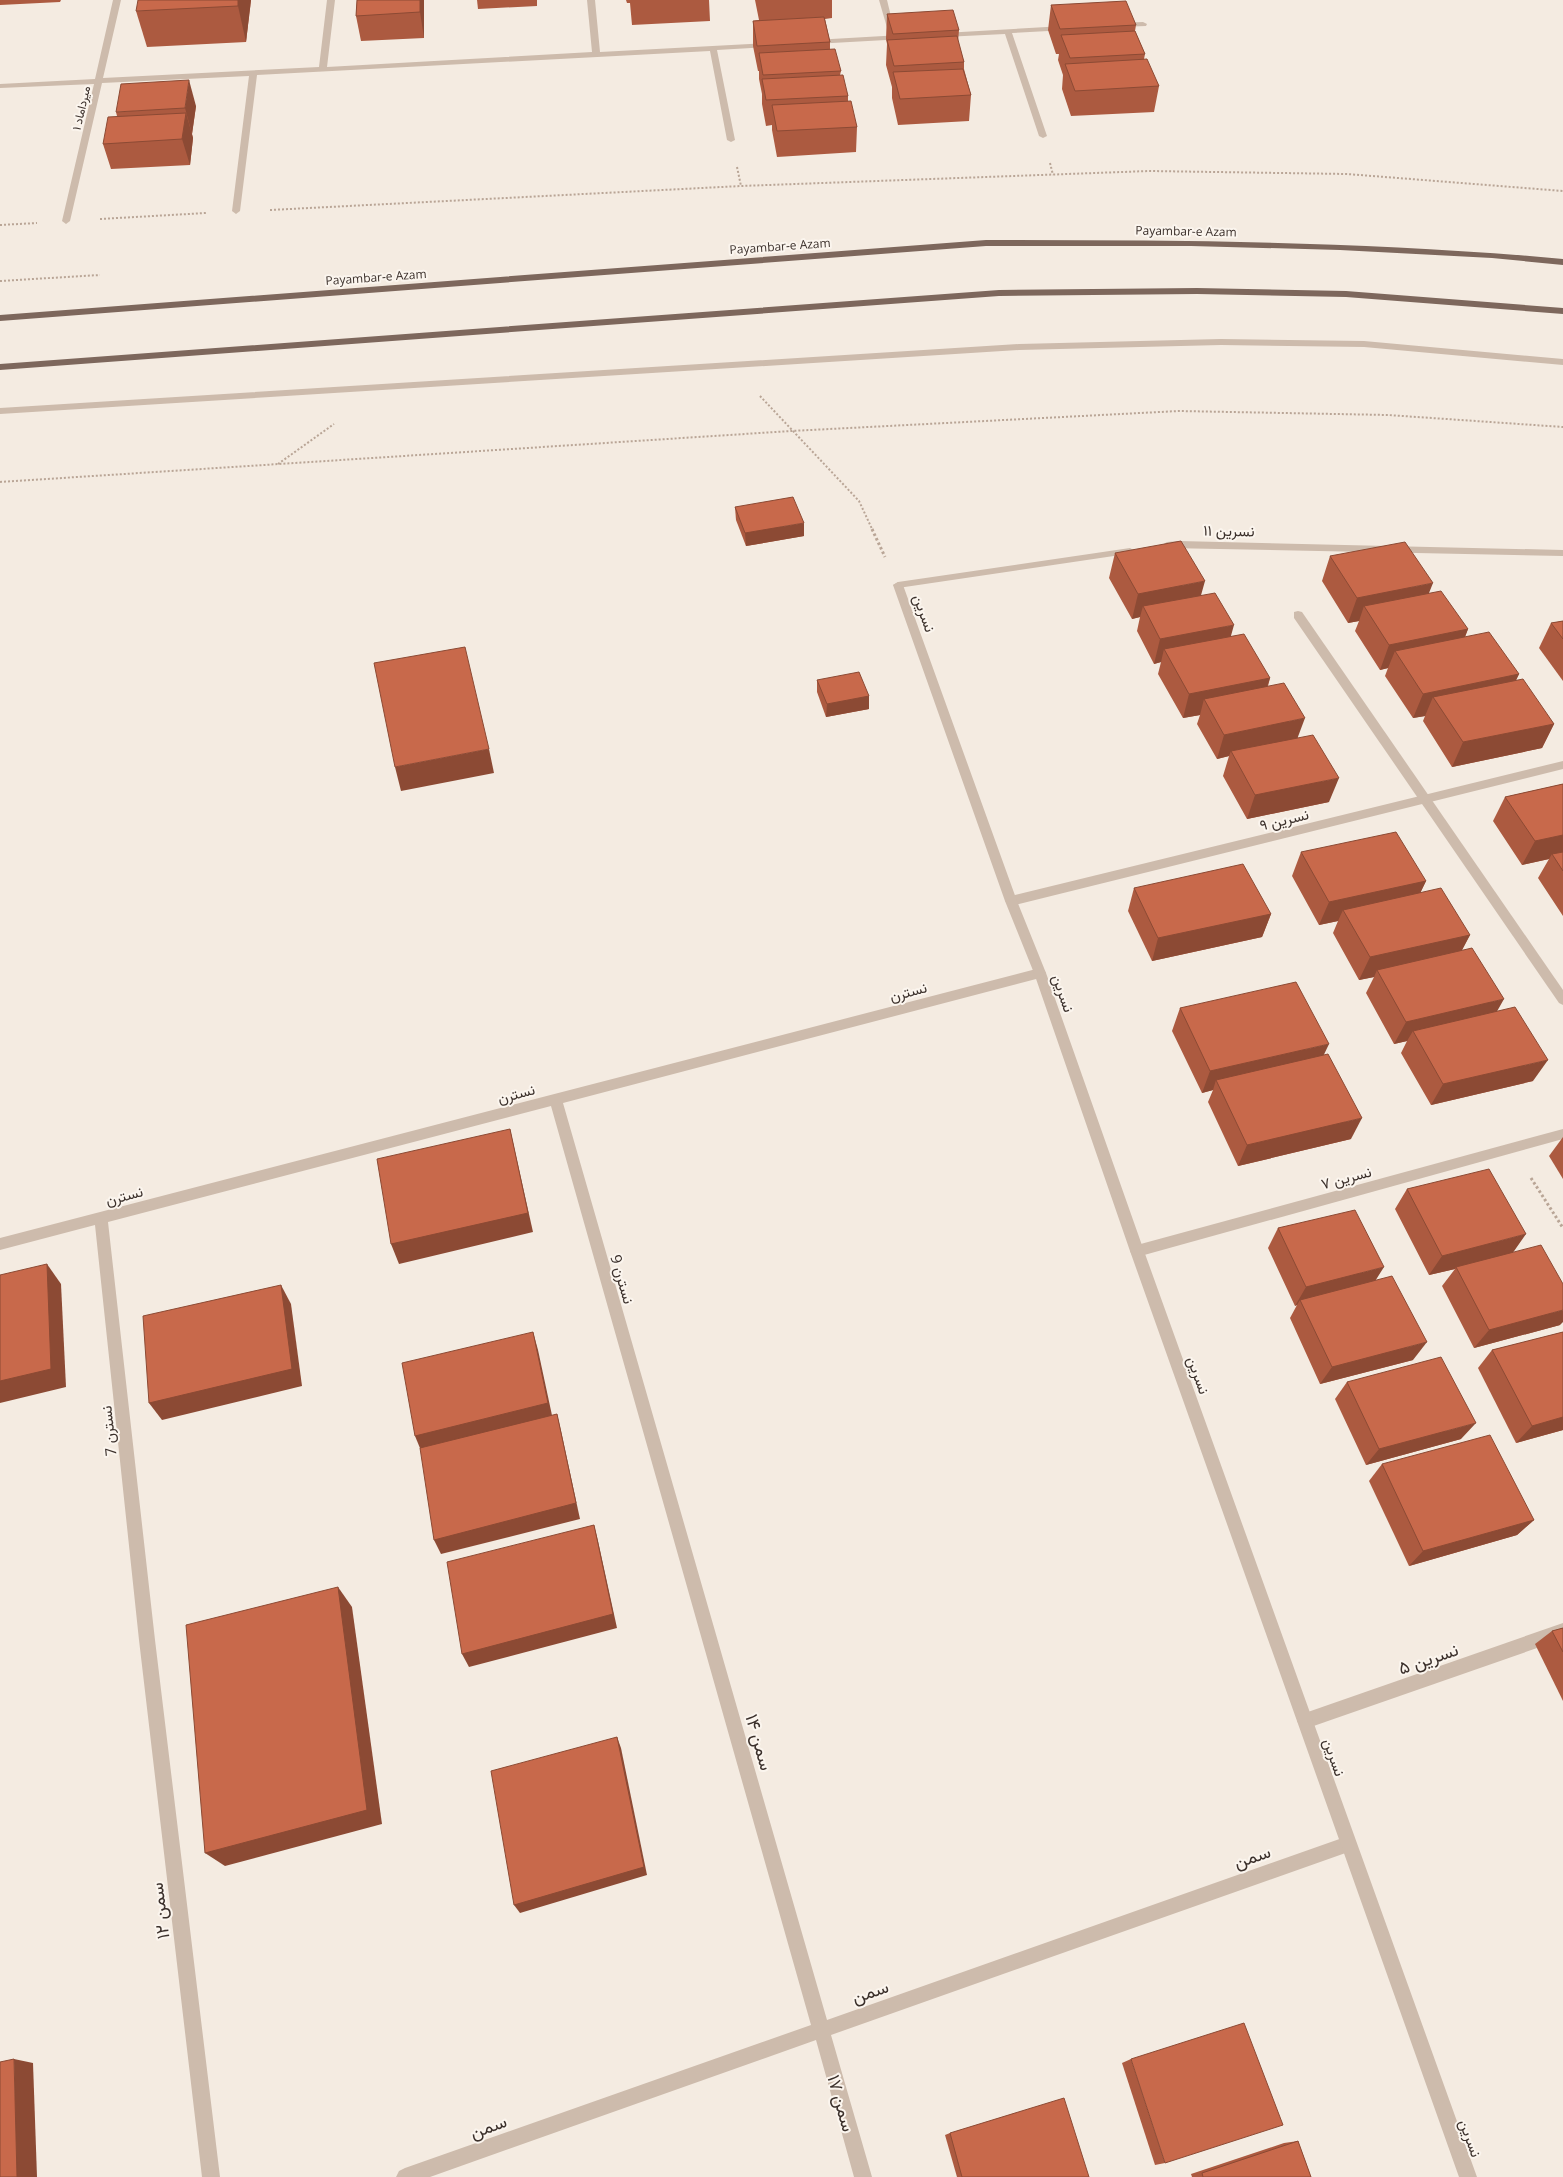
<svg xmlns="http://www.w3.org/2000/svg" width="1563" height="2177" font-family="'Open Sans',Vazirmatn,sans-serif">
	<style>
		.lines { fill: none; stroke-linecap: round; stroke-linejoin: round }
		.path-far1 { stroke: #b9a596; stroke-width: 2; stroke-dasharray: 2 2; stroke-linecap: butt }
		.path { stroke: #b9a596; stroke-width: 3; stroke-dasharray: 2.5 2.5; stroke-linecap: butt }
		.service { fill: #cdbbac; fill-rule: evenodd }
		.pedestrian { fill: #cdbbac; fill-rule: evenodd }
		.minor { fill: #cdbbac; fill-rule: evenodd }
		.tertiary { fill: #cdbbac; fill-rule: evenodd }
		.primary { fill: #7d675c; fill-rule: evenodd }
		.wall { fill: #ac5a40 }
		.shaded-wall { fill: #8c4a34 }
		.building { fill: #c8694b; stroke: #8c4a34 }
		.labels { text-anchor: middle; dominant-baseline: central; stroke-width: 4; stroke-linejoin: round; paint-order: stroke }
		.far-street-label { font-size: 12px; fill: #3b302b; stroke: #fbf5ee }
		.street-label { font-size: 15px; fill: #3b302b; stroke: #fbf5ee }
		.near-street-label { font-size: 18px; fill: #3b302b; stroke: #fbf5ee }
	</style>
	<rect width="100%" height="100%" fill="#f4ebe1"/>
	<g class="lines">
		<g class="path-far1">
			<path d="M1050,163L1053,175"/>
			<path d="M737,167L741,186"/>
			<path d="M270,210L741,186L1149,171L1347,174L1563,191"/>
			<path d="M100,219L206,213"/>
			<path d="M0,225L37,223"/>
			<path d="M0,281L100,275"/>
			<path d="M760,396L859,501L873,531"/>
			<path d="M278,464L334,424"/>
			<path d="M0,482L791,431L1179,411L1388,415L1563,427"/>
		</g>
		<g class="path">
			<path d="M872,529L885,557"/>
			<path d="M1531,1178L1563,1228"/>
		</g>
		<path class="service" d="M1298,611L1302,612L1563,990V1005L1559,1003L1294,618V612Z"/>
		<path class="pedestrian" d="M1221,339L1364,341L1563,359V365L1364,347L1221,345L1019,350L0,414V408L1019,344Z"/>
		<g class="minor">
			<path d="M113,0H121L103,78L319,67L327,0H335L327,67L592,52L587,0H595L600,52L769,43L773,45L769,47L717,50L735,140L731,142L727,140L710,51L257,75L240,211L236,214L232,211L249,76L102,83L70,221L66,224L62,221L94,84L0,88V84L95,79Z"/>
			<path d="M879,0H887L895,33L888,31Z"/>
			<path d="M1143,22L1147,24L1146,26L1119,27L1115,25L1119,23Z"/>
			<path d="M1064,26H1067V30L1012,33L1047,136L1043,138L1039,136L1005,34L944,37L940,35L944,33Z"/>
			<path d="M901,35L905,37L904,39L814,44L810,42L814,40Z"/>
			<path d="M1179,541L1563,550V556L1167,548L1162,545L1167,542Z"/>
			<path d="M1130,548L1135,551L1134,553L898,588L893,585L898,582Z"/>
			<path d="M1563,761V769L1011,906L1005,901L1011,896Z"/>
			<path d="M1040,968L1044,970L1046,973L1044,976L1040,978L563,1103L827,2020L1348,1836L1354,1838L1356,1844L1354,1850L831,2035L872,2177H854L816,2040L430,2177H396L399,2171L405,2168L811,2025L551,1106L108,1222L155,1640L220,2177H202L139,1640L95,1225L0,1250V1238Z"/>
			<path d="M1563,1129V1139L1137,1257L1132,1255L1130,1251L1132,1247L1137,1245Z"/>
			<path d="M1563,1623V1639L1305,1729L1300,1726L1297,1721L1300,1716L1305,1713Z"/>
		</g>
		<path class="tertiary" d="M898,582L903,585L1017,901L1046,973L1144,1251L1477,2177H1459L1130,1251L1034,973L1005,901L893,585Z"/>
		<g class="primary">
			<path d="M986,240C1179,240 1371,241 1563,259V265L1492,258L1340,250L1191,246H986L0,321V315Z"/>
			<path d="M1197,288L1346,291L1563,308V314L1346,297L1197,294L999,296L0,370V364L999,290Z"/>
		</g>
	</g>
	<g class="wall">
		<path d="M0,0H61L60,2L0,5Z"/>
		<path d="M251,0L246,42L147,47L136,11Z"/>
		<path d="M357,0H424V38L361,41L356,16Z"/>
		<path d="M477,0H537V6L478,9Z"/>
		<path d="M626,0H709L710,21L632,25L630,3H627Z"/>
		<path d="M755,0H832V18L825,19L830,42V50L841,71L840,75L848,96V101L857,127L856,152L777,157L772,130V125L766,126L762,104V94L759,79V71H758L753,46V21L759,20Z"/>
		<path d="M1051,5L1136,25L1135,31L1145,54L1144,59L1159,86L1154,112L1071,116L1062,89L1063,75L1058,60L1059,54H1056L1048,30Z"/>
		<path d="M887,14L959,30L958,42L964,62V69L971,95L969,121L898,125L892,98V87L886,65L887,44L886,39Z"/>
		<path d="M196,106L192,134L193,138L190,165L111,169L103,144L117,116L116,112Z"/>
		<path d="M735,507L804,536L746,546L736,520Z"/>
		<path d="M1115,553L1201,595L1231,636L1270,678L1268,686L1298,738L1329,802L1247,819L1223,776L1229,756L1217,759L1197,724L1200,715L1183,718L1158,674L1161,662L1154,664L1137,631L1140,617L1132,619L1109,578Z"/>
		<path d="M1330,556L1429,594L1468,629L1465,637L1519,674L1516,680L1554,724L1542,748L1452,767L1423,721L1425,716L1413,718L1385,676L1388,668L1380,670L1355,631L1359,621L1348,623L1322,581Z"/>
		<path d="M1563,621V681L1539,648L1551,623Z"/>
		<path d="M817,680L869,696V709L826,717L817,692Z"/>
		<path d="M1563,784V916L1538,878L1549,859L1522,865L1493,821L1505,797Z"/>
		<path d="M1301,852L1426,881L1420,893L1470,935L1461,951L1497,1011L1533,1081L1431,1105L1401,1053L1407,1041L1394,1044L1366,993L1374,977L1359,980L1333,933L1338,921L1319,925L1292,876Z"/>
		<path d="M1134,888L1271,914L1262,937L1152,961L1128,911Z"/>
		<path d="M1180,1008L1323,1055L1351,1139L1238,1166L1208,1102L1213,1090L1202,1093L1172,1031Z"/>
		<path d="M1563,1137V1179L1549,1156Z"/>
		<path d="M1407,1189L1513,1253L1560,1325L1474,1348L1442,1286L1455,1269L1429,1275L1395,1209Z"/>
		<path d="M1278,1228L1375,1281L1413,1360L1320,1384L1290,1318L1297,1305L1295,1306L1268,1248Z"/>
		<path d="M1563,1332V1430L1516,1443L1478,1368L1492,1350Z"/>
		<path d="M1347,1382L1461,1439L1366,1465L1335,1399Z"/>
		<path d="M1382,1464L1534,1520L1517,1535L1409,1566L1369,1481Z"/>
		<path d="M1563,1628V1701L1535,1644L1552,1631Z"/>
		<path d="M1131,2059L1165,2163L1155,2165L1122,2063Z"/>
		<path d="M950,2133L1089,2177H957L945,2135Z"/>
		<path d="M1298,2141L1311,2177H1192L1191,2174L1284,2143Z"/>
	</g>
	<g class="shaded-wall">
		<path d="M238,0H251L246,42L238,6Z"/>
		<path d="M420,0H424V38L420,12Z"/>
		<path d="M189,80L196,106L192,134L185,108Z"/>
		<path d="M186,113L193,138L190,165L182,139Z"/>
		<path d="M804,523V536L746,546L745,533Z"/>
		<path d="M1205,581L1198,606H1143L1140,617L1132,619L1138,594Z"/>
		<path d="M1433,583L1423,608L1364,606L1359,621L1348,623L1357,598Z"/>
		<path d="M1234,625L1227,650L1164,649L1161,662L1154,664L1160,639Z"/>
		<path d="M1468,629L1458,654L1395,651L1388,668L1380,670L1389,645Z"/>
		<path d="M1519,674L1507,699L1433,697L1425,716L1413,718L1423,694Z"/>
		<path d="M1270,678L1262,702L1204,699L1200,715L1183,718L1189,694Z"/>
		<path d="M869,696V709L826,717L827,704Z"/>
		<path d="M1305,718L1296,742L1231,751L1229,756L1217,759L1224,735Z"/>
		<path d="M1554,724L1542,748L1452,767L1463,742Z"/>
		<path d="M489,749L494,773L401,791L395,767Z"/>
		<path d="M1339,778L1329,802L1247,819L1255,795Z"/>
		<path d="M1563,835V856L1552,854L1549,859L1522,865L1535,841Z"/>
		<path d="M1426,881L1415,904L1343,910L1338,921L1319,925L1329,902Z"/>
		<path d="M1271,914L1262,937L1152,961L1158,938Z"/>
		<path d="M1470,935L1458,958L1377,970L1374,977L1359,980L1370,957Z"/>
		<path d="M1504,999L1491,1022L1413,1031L1407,1041L1394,1044L1406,1022Z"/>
		<path d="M1329,1044L1319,1065L1216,1080L1213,1090L1202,1093L1210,1071Z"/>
		<path d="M1548,1060L1533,1081L1431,1105L1443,1084Z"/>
		<path d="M1362,1118L1351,1139L1238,1166L1247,1145Z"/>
		<path d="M510,1129L533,1232L399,1264L391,1244Z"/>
		<path d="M1526,1234L1512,1254L1456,1267L1455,1269L1429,1275L1442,1256Z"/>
		<path d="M47,1264L61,1284L66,1387L0,1403V1381Z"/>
		<path d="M1384,1267L1372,1286L1300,1300L1297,1305L1295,1306L1306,1287Z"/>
		<path d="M281,1285L291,1304L302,1386L162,1420L149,1403Z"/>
		<path d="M1563,1310V1322L1560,1325L1474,1348L1489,1330Z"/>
		<path d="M533,1332L538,1350L553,1420L422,1453L415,1436Z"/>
		<path d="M1427,1342L1413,1360L1320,1384L1332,1367Z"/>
		<path d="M557,1414L561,1431L580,1519L441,1554L434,1540Z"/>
		<path d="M1563,1417V1430L1516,1443L1532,1426Z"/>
		<path d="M1476,1423L1461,1439L1366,1465L1379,1449Z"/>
		<path d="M1534,1520L1517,1535L1409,1566L1423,1551Z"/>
		<path d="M594,1525L598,1541L617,1628L469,1667L462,1654Z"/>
		<path d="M338,1587L352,1607L382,1824L225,1866L205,1853Z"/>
		<path d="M617,1737L621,1748L647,1875L520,1913L514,1905Z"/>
		<path d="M14,2059L33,2063L37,2177H16Z"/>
	</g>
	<g class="building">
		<path d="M138,0H238V6L136,11Z"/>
		<path d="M357,0H420V12L356,16Z"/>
		<path d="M1126,1L1136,25L1060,29L1051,5Z"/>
		<path d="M953,10L959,30L893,34L887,14Z"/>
		<path d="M824,17L830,42L757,46L753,21Z"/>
		<path d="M1135,31L1145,54L1070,58L1061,35Z"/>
		<path d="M957,36L964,62L894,66L887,40Z"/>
		<path d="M835,49L841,71L763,75L759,53Z"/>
		<path d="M1147,59L1159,86L1075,91L1065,64Z"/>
		<path d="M963,69L971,95L900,99L893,72Z"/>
		<path d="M843,75L848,96L766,100L762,79Z"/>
		<path d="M189,80L185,108L116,112L121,84Z"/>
		<path d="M851,101L857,127L777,131L772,105Z"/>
		<path d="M186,113L182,139L103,144L108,117Z"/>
		<path d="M793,497L804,523L745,533L735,507Z"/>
		<path d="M1181,541L1205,581L1138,594L1115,553Z"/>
		<path d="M1405,542L1433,583L1357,598L1330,556Z"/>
		<path d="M1441,591L1468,629L1389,645L1364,606Z"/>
		<path d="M1215,593L1234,625L1160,639L1143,606Z"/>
		<path d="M1563,621V639L1551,623Z"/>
		<path d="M1489,632L1519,674L1423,694L1395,651Z"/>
		<path d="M1244,634L1270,678L1189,694L1164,649Z"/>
		<path d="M465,647L489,749L395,767L374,663Z"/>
		<path d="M859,672L869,696L827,704L817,680Z"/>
		<path d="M1523,679L1554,724L1463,742L1433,697Z"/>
		<path d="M1284,683L1305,718L1224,735L1204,699Z"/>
		<path d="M1313,735L1339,778L1255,795L1231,751Z"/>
		<path d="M1563,784V835L1535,841L1505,797Z"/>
		<path d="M1396,832L1426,881L1329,902L1301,852Z"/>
		<path d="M1563,852V871L1552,854Z"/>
		<path d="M1243,864L1271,914L1158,938L1134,888Z"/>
		<path d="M1441,888L1470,935L1370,957L1343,910Z"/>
		<path d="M1472,948L1504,999L1406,1022L1377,970Z"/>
		<path d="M1296,982L1329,1044L1210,1071L1180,1008Z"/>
		<path d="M1515,1007L1548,1060L1443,1084L1413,1031Z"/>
		<path d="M1328,1054L1362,1118L1247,1145L1216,1080Z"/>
		<path d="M510,1129L528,1213L391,1244L377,1159Z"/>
		<path d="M1489,1169L1526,1234L1442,1256L1407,1189Z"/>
		<path d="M1355,1210L1384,1267L1306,1287L1278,1228Z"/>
		<path d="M1541,1245L1563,1284V1310L1489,1330L1456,1267Z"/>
		<path d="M47,1264L51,1369L0,1381V1275Z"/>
		<path d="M1392,1276L1427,1342L1332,1367L1300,1300Z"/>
		<path d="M281,1285L292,1369L149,1403L143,1316Z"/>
		<path d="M533,1332L548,1403L415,1436L402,1363Z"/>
		<path d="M1563,1332V1417L1532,1426L1492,1350Z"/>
		<path d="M1441,1357L1476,1423L1379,1449L1347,1382Z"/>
		<path d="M557,1414L576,1503L434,1540L420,1448Z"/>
		<path d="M1490,1435L1534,1520L1423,1551L1382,1464Z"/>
		<path d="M594,1525L613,1614L462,1654L447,1562Z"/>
		<path d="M338,1587L367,1810L205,1853L186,1625Z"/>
		<path d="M1563,1628V1652L1552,1631Z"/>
		<path d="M617,1737L644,1867L514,1905L491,1771Z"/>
		<path d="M1244,2023L1283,2125L1165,2163L1131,2059Z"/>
		<path d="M14,2059L17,2177H0V2062Z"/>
		<path d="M1064,2098L1089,2177H962L950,2133Z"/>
		<path d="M1298,2141L1311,2177H1203L1202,2173Z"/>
	</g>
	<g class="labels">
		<g class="far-street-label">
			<text transform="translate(81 108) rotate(-77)">میرداماد ۱</text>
			<text transform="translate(1186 231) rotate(1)">Payambar-e Azam</text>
			<text transform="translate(780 246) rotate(-4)">Payambar-e Azam</text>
			<text transform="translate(376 277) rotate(-4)">Payambar-e Azam</text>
		</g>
		<g class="street-label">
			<text transform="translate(1229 530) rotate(1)">نسرین ۱۱</text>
			<text transform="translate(925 613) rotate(70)">نسرین</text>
			<text transform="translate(1284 819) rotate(-14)">نسرین ۹</text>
			<text transform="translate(908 991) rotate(-15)">نسترن</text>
			<text transform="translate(1064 993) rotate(71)">نسرین</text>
			<text transform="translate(516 1093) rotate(-15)">نسترن</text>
			<text transform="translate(1346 1177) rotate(-15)">نسرین ۷</text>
			<text transform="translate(124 1195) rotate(-15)">نسترن</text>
			<text transform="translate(623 1279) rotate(74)">نسترن 9</text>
			<text transform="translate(1199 1375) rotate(70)">نسرین</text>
			<text transform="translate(108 1431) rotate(-96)">نسترن 7</text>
			<text transform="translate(1335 1757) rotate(71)">نسرین</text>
			<text transform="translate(1471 2138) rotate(70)">نسرین</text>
		</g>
		<g class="near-street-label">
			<text transform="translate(1428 1658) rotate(-19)">نسرین ۵</text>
			<text transform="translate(760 1742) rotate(74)">سمن ۱۴</text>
			<text transform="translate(1252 1856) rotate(-19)">سمن</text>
			<text transform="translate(159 1911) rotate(-97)">سمن ۱۲</text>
			<text transform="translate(870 1991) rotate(-19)">سمن</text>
			<text transform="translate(842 2103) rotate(74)">سمن ۱۷</text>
			<text transform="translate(488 2126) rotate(-20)">سمن</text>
		</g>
	</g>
</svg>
